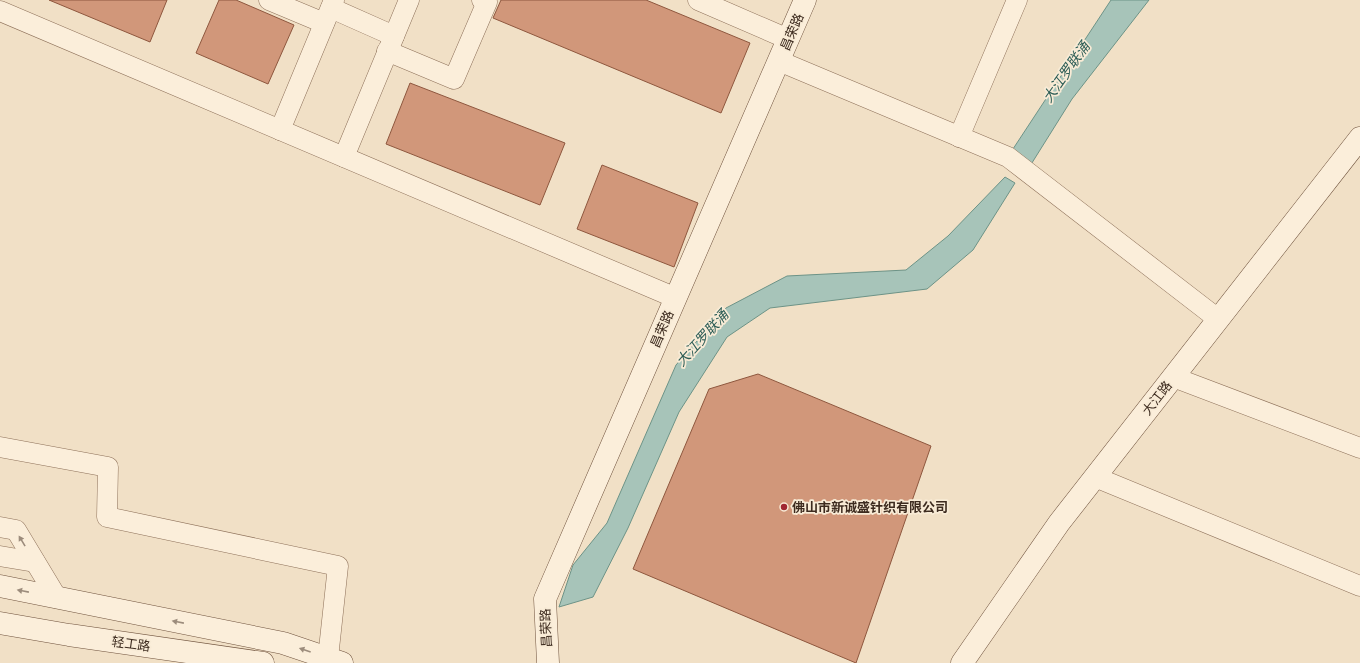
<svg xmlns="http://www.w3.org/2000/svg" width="1360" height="663" font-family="'IBM Plex Serif','Noto Sans SC',serif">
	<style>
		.water { fill: #a7c4b9; stroke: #6d9387 }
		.building { fill: #d1977a; stroke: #8e573e }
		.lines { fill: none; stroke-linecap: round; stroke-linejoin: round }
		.street-casing { stroke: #8e715a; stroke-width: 21 }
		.secondary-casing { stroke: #6f523d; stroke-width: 23 }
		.street { stroke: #fbeeda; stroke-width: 20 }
		.secondary { stroke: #fbeeda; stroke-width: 22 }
		.oneway { fill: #9c8c7c }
		.poi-dot { fill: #a02732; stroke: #f8ebd6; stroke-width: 1.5 }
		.labels { text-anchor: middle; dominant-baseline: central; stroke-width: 3.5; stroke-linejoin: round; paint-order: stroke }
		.street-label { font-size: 13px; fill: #3d2b1f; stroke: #f8ebd6 }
		.poi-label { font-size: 13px; font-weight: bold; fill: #3d2b1f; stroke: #f8ebd6; text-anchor: start }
		.water-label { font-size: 14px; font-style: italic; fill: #2d5d56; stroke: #f8ebd6 }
	</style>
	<rect width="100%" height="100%" fill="#f1e0c6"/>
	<g class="water">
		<path d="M1111,0H1149L1072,99L1030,166L1011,152Z"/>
		<path d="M1005,177L1015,183L973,250L927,289L770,308L727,337L679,412L628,528L593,597L559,607L573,565L607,523L676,365L726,308L787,276L906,270L948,236Z"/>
	</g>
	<g class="building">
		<path d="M49,0H167L150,42Z"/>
		<path d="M219,0H236L294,25L268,84L196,53Z"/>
		<path d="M501,0H646L750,43L721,113L493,18Z"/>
		<path d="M410,83L565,143L540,205L386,144Z"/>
		<path d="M602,165L698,203L674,267L577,229Z"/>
		<path d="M758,374L931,446L856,663L633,569L709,389Z"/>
	</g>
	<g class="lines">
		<g class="street-casing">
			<g id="street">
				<path d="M269,0L324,23"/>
				<path d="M698,0L788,39"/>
				<path d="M331,8L394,36"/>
				<path d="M0,11L676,298"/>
				<path d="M387,51L454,79L487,2L482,0"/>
				<path d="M779,61L1008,157L1218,319"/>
				<path d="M280,130L334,0"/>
				<path d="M959,137L1017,0"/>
				<path d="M344,157L409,0"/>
				<path d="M1173,377L1360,448"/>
				<path d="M0,447L108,467L107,517L338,566L328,658"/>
				<path d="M1095,477L1360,586"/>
				<path d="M0,527L16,530L57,598"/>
				<path d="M0,556L35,562"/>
			</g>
		</g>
		<g class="secondary-casing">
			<g id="secondary">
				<path d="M0,586L283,643L342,663"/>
				<path d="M0,623L69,635L263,663"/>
				<path d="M548,663L545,599L805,0"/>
				<path d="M962,663L1059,523L1360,138"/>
			</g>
		</g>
		<use href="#street" class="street"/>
		<use href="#secondary" class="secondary"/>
	</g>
	<defs><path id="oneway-solid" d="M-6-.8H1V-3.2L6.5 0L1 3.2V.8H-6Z"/></defs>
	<g class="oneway">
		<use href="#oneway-solid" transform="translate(22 541) rotate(-121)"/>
		<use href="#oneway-solid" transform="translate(23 591) rotate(-169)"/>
		<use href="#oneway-solid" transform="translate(178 622) rotate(-169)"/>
		<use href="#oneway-solid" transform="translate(305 650) rotate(-161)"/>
	</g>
	<circle class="poi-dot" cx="784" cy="507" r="4"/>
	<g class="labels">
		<g class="street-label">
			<text transform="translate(792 32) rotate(-67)">昌荣路</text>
			<text transform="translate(662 329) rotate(-67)">昌荣路</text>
			<text transform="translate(1157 398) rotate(-52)">大江路</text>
			<text transform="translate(546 628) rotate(-93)">昌荣路</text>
			<text transform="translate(131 644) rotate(8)">轻工路</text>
		</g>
		<g class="poi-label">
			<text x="792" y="507">佛山市新诚盛针织有限公司</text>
		</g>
		<g class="water-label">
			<text transform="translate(1066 72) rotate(-55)">大江罗联涌</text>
			<text transform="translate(702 338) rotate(-48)">大江罗联涌</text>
		</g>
	</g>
</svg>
